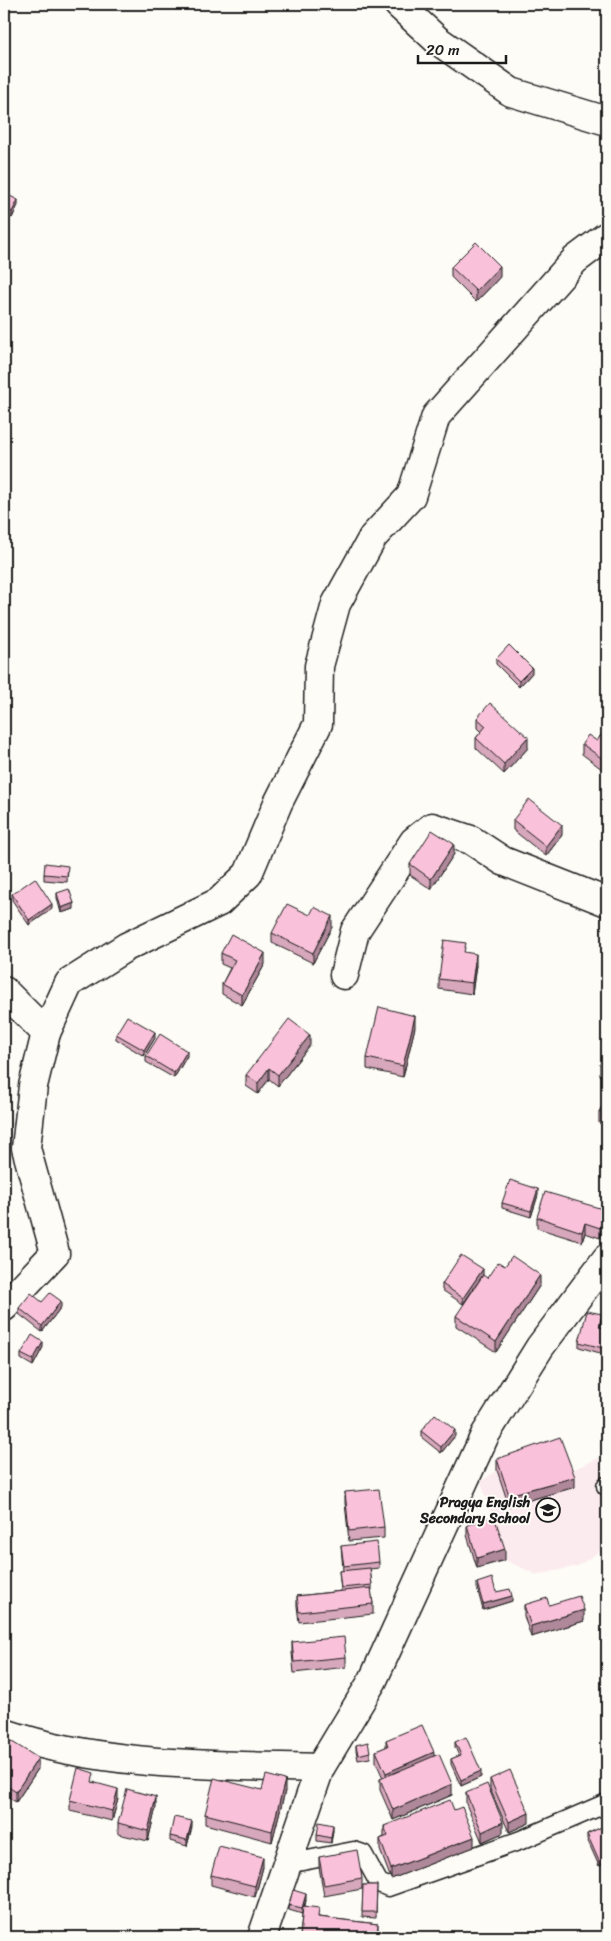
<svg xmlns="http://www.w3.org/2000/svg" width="611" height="1941" font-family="Sriracha,sans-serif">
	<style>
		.built { fill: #fcebee }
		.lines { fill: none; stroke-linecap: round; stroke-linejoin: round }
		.lane-casing { stroke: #1c1c1c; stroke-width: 21 }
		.street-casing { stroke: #1c1c1c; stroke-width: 31 }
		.secondary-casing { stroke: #1c1c1c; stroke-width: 31 }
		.lane { stroke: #fdfcf7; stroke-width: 18 }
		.street { stroke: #fdfcf7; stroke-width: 28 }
		.secondary { stroke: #fdfcf7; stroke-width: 28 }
		.wall { fill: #d7a7bb; stroke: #1c1c1c }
		.shaded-wall { fill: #af8899; stroke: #1c1c1c }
		.building { fill: #fac2da; stroke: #1c1c1c }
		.labels { text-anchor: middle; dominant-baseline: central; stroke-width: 4; stroke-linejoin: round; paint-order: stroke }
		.poi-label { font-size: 14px; font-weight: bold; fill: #1c1c1c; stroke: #fdfcf7; text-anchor: end }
	</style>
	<rect width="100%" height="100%" fill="#fdfcf7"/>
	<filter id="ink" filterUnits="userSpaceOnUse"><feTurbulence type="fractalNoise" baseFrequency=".02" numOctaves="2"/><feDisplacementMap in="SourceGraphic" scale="10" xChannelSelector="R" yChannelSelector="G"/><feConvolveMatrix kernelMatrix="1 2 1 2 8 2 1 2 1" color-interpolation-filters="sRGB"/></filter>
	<g filter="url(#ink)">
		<path class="built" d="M599,1458L607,1493V1546L578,1566L537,1575L505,1560L481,1482L497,1470L570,1471Z"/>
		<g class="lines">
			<g class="lane-casing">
				<g id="lane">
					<path d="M606,1486H607"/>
					<path d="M287,1864L354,1851L363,1854L379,1883L388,1887L521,1840L607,1803"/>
				</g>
			</g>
			<g class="street-casing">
				<g id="street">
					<path d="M398,4L437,40L511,92L607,121"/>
					<path d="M344,975L355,931L414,841L432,827L471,840L503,861L607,902"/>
					<path d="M4,991L46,1033"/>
					<path d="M4,1307L55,1253L26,1148L33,1086L46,1033L69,983L126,947L219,902L248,874L278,803L318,724L319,666L336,604L373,537L411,496L436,416L575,260L607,236"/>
					<path d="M4,1733C105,1767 214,1765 320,1768"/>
				</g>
			</g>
			<g class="secondary-casing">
				<path id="secondary" d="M262,1937L320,1768L373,1680L485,1435L540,1347L607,1258"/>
			</g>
			<use href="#lane" class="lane"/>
			<use href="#street" class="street"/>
			<use href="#secondary" class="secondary"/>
		</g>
		<g class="wall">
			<path d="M4,193L18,205L12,218L4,214Z"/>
			<path d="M451,267L500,277L476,302L451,277Z"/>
			<path d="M496,659L532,673L519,687L496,664Z"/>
			<path d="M477,718L528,748L504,774L476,748V738L481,732L477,728Z"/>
			<path d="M607,726V773L582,754V744L597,741Z"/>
			<path d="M513,820L562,835L546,856L513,830Z"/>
			<path d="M454,854L431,889L410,875V864Z"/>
			<path d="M68,871L67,882L44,880V874Z"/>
			<path d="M57,893L74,909L61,913L57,898Z"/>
			<path d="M12,894L52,909L29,925L12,900Z"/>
			<path d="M332,927L313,963L272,943V933Z"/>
			<path d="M221,953L265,964L242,1005L222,994V984L230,968L221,964Z"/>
			<path d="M466,953L476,965L472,994L439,989V979Z"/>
			<path d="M415,1027L403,1077L367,1069V1058Z"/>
			<path d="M116,1034L155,1038L144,1056L116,1039Z"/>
			<path d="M607,1044V1077L600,1075V1065Z"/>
			<path d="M310,1045L278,1086L269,1079L258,1094L246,1086V1075Z"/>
			<path d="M146,1056H187L174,1078L146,1062Z"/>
			<path d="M607,1097V1127L599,1123V1112Z"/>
			<path d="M538,1195L531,1217L502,1208V1203Z"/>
			<path d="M537,1217L606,1221L600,1238L585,1233L582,1242L537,1228Z"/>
			<path d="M483,1269L463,1304L442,1290V1284Z"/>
			<path d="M487,1278L540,1285L496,1352L456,1326V1316Z"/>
			<path d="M607,1296V1318L604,1317V1307Z"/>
			<path d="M42,1302L61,1307L42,1332L19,1314V1308Z"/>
			<path d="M602,1320L600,1327L607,1329V1355L579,1347V1342Z"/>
			<path d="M43,1347L33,1366L21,1359V1354Z"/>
			<path d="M421,1431L455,1436L441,1453L421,1437Z"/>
			<path d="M497,1459L575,1487L509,1506L497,1470Z"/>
			<path d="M345,1492L384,1527V1538L349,1541L345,1503Z"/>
			<path d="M467,1525L505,1560L477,1568L467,1535Z"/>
			<path d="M341,1546L379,1562V1568L370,1569L372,1585V1590H371L373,1604V1614L299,1622L297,1606V1596L341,1591L339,1571H343Z"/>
			<path d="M477,1583L496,1592L512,1601L483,1610L477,1588Z"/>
			<path d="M524,1605H549L584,1621L531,1637L524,1616Z"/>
			<path d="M292,1642L346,1657V1667L294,1673L292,1653Z"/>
			<path d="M4,1737L38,1769L16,1802L4,1795Z"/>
			<path d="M386,1740L434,1756L452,1795L393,1820L380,1790V1779L383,1778L376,1762V1751L386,1747Z"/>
			<path d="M455,1742L481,1777L461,1786L451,1764V1759L459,1756L455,1747Z"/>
			<path d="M356,1745L370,1752V1758L358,1760L356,1750Z"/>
			<path d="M490,1779L529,1823L509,1832L490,1789Z"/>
			<path d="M94,1782L118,1799L112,1821L70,1811V1800Z"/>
			<path d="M262,1790L285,1791L272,1842L205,1824V1814Z"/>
			<path d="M466,1793L503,1833L482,1842L466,1804Z"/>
			<path d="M156,1807L148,1841L118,1834V1823Z"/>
			<path d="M454,1810L474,1847L391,1879L380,1850V1839L384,1837V1826Z"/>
			<path d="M606,1825L599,1866L587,1839V1834Z"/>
			<path d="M192,1827L187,1846L170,1841V1836Z"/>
			<path d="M333,1830L331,1843L317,1841V1835Z"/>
			<path d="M319,1857L362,1878V1889L324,1896L319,1867Z"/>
			<path d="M263,1867L255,1897L211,1885V1875Z"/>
			<path d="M363,1885H377L376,1918L362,1917Z"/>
			<path d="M306,1900L305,1906L319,1917L378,1924V1937H300L302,1914L289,1910V1905Z"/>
		</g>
		<g class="shaded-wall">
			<path d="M18,200V205L12,218V212Z"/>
			<path d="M500,266V277L476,302V291Z"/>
			<path d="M532,668V673L519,687V681Z"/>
			<path d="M528,737V748L504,774V764Z"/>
			<path d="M562,825V835L546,856V846Z"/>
			<path d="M454,844V854L431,889V879Z"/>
			<path d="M74,903V909L61,913V908Z"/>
			<path d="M52,904V909L29,925V920Z"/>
			<path d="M332,916V927L313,963V953Z"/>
			<path d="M265,953V964L242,1005V995Z"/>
			<path d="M476,954V965L472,994V983Z"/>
			<path d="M415,1016V1027L403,1077V1066Z"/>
			<path d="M155,1032V1038L144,1056V1050Z"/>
			<path d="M310,1035V1045L278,1086V1075Z"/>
			<path d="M187,1051V1056L174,1078V1073Z"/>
			<path d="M269,1068V1079L258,1094V1083Z"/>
			<path d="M538,1189V1195L531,1217V1211Z"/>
			<path d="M606,1210V1221L600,1238V1228Z"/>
			<path d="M585,1223V1233L582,1242V1232Z"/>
			<path d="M483,1269V1275L463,1304V1298Z"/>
			<path d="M540,1275V1285L496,1352V1342Z"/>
			<path d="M61,1301V1307L42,1332V1326Z"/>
			<path d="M602,1314V1320L599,1333V1327Z"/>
			<path d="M43,1342V1347L33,1366V1360Z"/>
			<path d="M6,1405V1411L4,1417V1411Z"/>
			<path d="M455,1430V1436L441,1453V1447Z"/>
			<path d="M575,1477V1487L509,1506V1495Z"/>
			<path d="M505,1549V1560L477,1568V1558Z"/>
			<path d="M512,1596V1601L483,1610V1604Z"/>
			<path d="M584,1610V1621L531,1637V1626Z"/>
			<path d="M434,1752V1762L386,1783V1773Z"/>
			<path d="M38,1758V1769L16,1802V1792Z"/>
			<path d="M481,1771V1777L461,1786V1780Z"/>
			<path d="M285,1780V1791L272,1842V1831Z"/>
			<path d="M452,1784V1795L393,1820V1810Z"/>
			<path d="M118,1789V1799L112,1821V1811Z"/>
			<path d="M156,1797V1807L148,1841V1831Z"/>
			<path d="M529,1813V1823L509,1832V1822Z"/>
			<path d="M192,1821V1827L187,1846V1840Z"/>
			<path d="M503,1822V1833L482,1842V1832Z"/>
			<path d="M333,1825V1830L331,1843V1838Z"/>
			<path d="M474,1837V1847L391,1879V1869Z"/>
			<path d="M263,1857V1867L255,1897V1886Z"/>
			<path d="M607,1858V1863L599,1866V1861Z"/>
			<path d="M306,1894V1900L302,1914V1908Z"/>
		</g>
		<g class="building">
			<path d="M4,193L18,200L12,212L4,208Z"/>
			<path d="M476,242L500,266L476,291L451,267Z"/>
			<path d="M509,645L532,668L519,681L496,659Z"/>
			<path d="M490,703L528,737L504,764L476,738L486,726L477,718Z"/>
			<path d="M607,726V762L582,744L588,735L597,741Z"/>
			<path d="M529,799L562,825L546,846L513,820Z"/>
			<path d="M432,830L454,844L431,879L410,864Z"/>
			<path d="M45,863L68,866L67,876L44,874Z"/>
			<path d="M35,878L52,904L29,920L12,894Z"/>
			<path d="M69,889L74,903L61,908L57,893Z"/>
			<path d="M287,904L310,915L314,907L332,916L313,953L272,933Z"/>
			<path d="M231,934L265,953L242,995L222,984L235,960L221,953Z"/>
			<path d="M444,940L466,943L464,952L476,954L472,983L439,979Z"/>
			<path d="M379,1007L415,1016L403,1066L367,1058Z"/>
			<path d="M127,1016L155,1032L144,1050L116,1034Z"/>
			<path d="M289,1019L310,1035L278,1075L269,1068L258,1083L246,1075Z"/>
			<path d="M160,1034L187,1051L174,1073L146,1056Z"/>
			<path d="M607,1044V1067L600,1065Z"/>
			<path d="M607,1097V1116L599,1112Z"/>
			<path d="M510,1180L538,1189L531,1211L502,1203Z"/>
			<path d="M545,1192L606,1210L600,1228L585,1223L582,1232L537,1217Z"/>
			<path d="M461,1255L483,1269L463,1298L442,1284Z"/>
			<path d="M512,1256L540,1275L496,1342L456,1316L483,1275L487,1278L498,1262L505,1266Z"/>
			<path d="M31,1293L42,1302L50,1293L61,1301L42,1326L19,1308Z"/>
			<path d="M607,1296V1308L604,1307Z"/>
			<path d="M587,1311L602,1314L599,1327L607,1329V1349L579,1342Z"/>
			<path d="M32,1335L43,1342L33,1360L21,1354Z"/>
			<path d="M435,1414L455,1430L441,1447L421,1431Z"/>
			<path d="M560,1437L575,1477L509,1495L497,1459Z"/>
			<path d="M379,1489L384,1527L349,1531L345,1492Z"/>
			<path d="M494,1516L505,1549L477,1558L467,1525Z"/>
			<path d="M377,1542L379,1562L344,1566L341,1546Z"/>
			<path d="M370,1568L372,1585L341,1588L339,1571Z"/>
			<path d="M492,1578L496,1592L510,1589L512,1596L483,1604L477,1583Z"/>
			<path d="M371,1588L373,1604L299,1612L297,1596Z"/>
			<path d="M579,1596L584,1610L531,1626L524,1605L547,1598L549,1605Z"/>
			<path d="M344,1637L346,1657L294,1662L292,1642Z"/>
			<path d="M422,1725L434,1752L386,1773L376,1751L388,1746L386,1740Z"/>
			<path d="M4,1737L38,1758L16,1792L4,1784Z"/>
			<path d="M466,1737L481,1771L461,1780L451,1759L461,1755L455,1742Z"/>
			<path d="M368,1742L370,1752L358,1755L356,1745Z"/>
			<path d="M439,1754L452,1784L393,1810L380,1779Z"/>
			<path d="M78,1768L94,1773L92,1782L118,1789L112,1811L70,1800Z"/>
			<path d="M510,1770L529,1813L509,1822L490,1779Z"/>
			<path d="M266,1775L285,1780L272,1831L205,1814L214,1778L262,1790Z"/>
			<path d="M487,1784L503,1822L482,1832L466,1793Z"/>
			<path d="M127,1789L156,1797L148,1831L118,1823Z"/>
			<path d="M450,1800L454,1810L462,1807L474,1837L391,1869L380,1839L388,1836L384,1826Z"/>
			<path d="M174,1817L192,1821L187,1840L170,1836Z"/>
			<path d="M319,1822L333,1825L331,1838L317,1835Z"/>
			<path d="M606,1825L607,1829V1858L599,1861L587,1834Z"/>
			<path d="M219,1846L263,1857L255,1886L211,1875Z"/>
			<path d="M357,1850L362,1878L324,1885L319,1857Z"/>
			<path d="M363,1885H377L376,1912H362Z"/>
			<path d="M293,1890L306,1894L302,1908L289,1905Z"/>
			<path d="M303,1906L319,1908L318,1917L378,1924L377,1937H300Z"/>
			<path d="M188,1932L205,1937H186Z"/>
		</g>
	</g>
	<defs>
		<g id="school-ring" transform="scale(1.25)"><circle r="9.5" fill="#fdfcf7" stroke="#1c1c1c" stroke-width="1.5"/><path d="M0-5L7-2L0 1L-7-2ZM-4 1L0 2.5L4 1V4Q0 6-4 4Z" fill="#1c1c1c"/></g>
	</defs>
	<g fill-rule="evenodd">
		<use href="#school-ring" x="548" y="1510"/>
	</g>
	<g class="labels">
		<g class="poi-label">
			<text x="530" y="1502">Pragya English<tspan x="530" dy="16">Secondary School</tspan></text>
		</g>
	</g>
	<rect width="611" height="1941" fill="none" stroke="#fdfcf7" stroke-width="20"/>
	<rect x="10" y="10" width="591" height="1921" fill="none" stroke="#1c1c1c" stroke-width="2" filter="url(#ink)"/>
	<path d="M418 55v8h88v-8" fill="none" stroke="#1c1c1c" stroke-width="2.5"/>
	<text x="426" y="55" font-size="15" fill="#1c1c1c" stroke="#fdfcf7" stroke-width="4" paint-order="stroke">20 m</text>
</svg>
